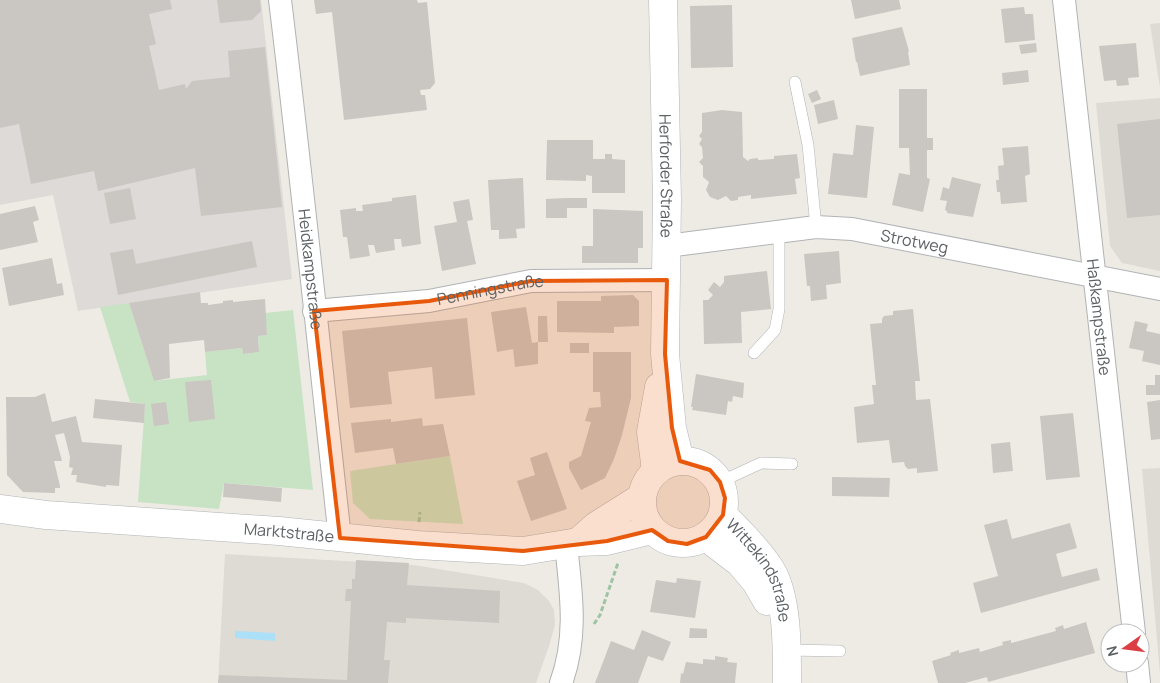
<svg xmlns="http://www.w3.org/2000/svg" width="1160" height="683" font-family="Manrope,sans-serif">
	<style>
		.industrial { fill: #dddad7 }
		.education { fill: #dedad4 }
		.green { fill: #c7e3c4 }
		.water { fill: #acdff8 }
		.building { fill: #cac6c2 }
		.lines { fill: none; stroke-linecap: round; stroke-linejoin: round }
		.service-casing { stroke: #b0b3b6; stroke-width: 12 }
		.minor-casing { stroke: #b0b3b6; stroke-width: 24 }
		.tertiary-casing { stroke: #b0b3b6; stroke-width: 29 }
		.secondary-casing { stroke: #b2b5b9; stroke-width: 29 }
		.path { stroke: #9ec4a4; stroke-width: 3; stroke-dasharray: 5 2.5; stroke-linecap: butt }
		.service { stroke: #fff; stroke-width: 11 }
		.minor { stroke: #fff; stroke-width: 22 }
		.tertiary { stroke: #fff; stroke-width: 28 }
		.secondary { stroke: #fff; stroke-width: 28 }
		.marked { fill: #e8590c; fill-opacity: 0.2; stroke: #e8590c; stroke-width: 4; stroke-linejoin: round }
		.labels { text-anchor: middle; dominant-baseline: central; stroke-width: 4; stroke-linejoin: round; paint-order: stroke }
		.street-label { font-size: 16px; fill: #5d6164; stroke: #fff }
	</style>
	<rect width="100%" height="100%" fill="#eeebe5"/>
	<path class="industrial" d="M0,0H261L292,279L78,311L53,195L0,205Z"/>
	<g class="education">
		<path d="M1160,23V88L1150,24Z"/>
		<path d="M1160,98V271L1122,263L1110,246L1096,103Z"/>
		<path d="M1160,468V674L1142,469Z"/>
		<path d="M225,554L414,565L524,583L538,590L549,601L554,610L555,625L549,646L536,683H218Z"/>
	</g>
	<g class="green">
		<path d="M129,303L154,381L207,375L205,352L242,348L243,354L259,352L258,336L267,335L265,313L293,310L313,490L224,483L219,509L138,502L145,404L130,402L100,307Z"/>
		<path d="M450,456L463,524L370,519L353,503L350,471Z"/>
	</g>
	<path class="water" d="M235,631L275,633V641L235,638Z"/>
	<g class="building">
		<path d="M0,0H170L172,9L149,14L156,44L149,46L159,90L185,84L186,89L192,81L230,77L228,51L265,47L282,207L201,216L195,168L98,191L94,171L31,184L19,124L0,128Z"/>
		<path d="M217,0H260L261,11L252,20L220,23Z"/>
		<path d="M314,0H417L418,3L427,2L435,83L430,89L420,90L421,95H425L427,110L344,120L332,12L316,14Z"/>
		<path d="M851,0H899L901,9L855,19Z"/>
		<path d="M732,5L733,67L691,68L690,6Z"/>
		<path d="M1024,7L1025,14H1033L1035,40L1005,43L1001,9Z"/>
		<path d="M902,27L909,51L908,52L910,65L860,76L857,62H856L852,38Z"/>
		<path d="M1036,43L1037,52L1021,54L1019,45Z"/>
		<path d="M1136,43L1139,77L1128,78L1129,85L1117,86L1116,80L1104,81L1099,46Z"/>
		<path d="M1028,70L1029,82L1003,85L1002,73Z"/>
		<path d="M899,89H927V138H933V150H927V178L930,179L923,212L892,205L899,173L910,175L909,148H899Z"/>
		<path d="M817,90L821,99L812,103L808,94Z"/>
		<path d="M834,100L838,119L818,124L814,105Z"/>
		<path d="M722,110L742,112L743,157L748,161L750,159L758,158V160L774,159V156L797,154L800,178L795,179L797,194L751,199V195L738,197V200L731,201L726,196L718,200L710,197L706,190L709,182L703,177V166L699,162L703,158L702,147L699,144L702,139L699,136L702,132V113Z"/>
		<path d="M1160,119V215L1127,218L1117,124Z"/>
		<path d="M856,125L874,127L867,198L828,194L833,153L853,155Z"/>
		<path d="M547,140H593V159H605V154H612V159L625,160V193H592V176L586,175V181L546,180Z"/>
		<path d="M1028,146L1030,174L1025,176L1027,202L1001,204L1000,192H997L996,180H999L998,166L1004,165L1002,148Z"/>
		<path d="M952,177L981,184L973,217L947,213V211L945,210L947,201L940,200L943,187L949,189Z"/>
		<path d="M523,178L525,228L516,229L517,238L499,239V230H491L488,180Z"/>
		<path d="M130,188L136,219L110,224L104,193Z"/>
		<path d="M416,195L421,244L402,247L401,239H394L395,250L376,253L374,245H368L370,256L350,259L347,237H343L340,210L356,208V211H363L362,205L392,201V198Z"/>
		<path d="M566,198H587V208H567V218H546V199Z"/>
		<path d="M469,199L473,220L467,221L476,264L442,271L434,226L457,222L453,202Z"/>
		<path d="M35,206L39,220L33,222L38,242L0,250V214Z"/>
		<path d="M593,209L643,211V248H638V263H582V246H593Z"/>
		<path d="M252,241L257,267L118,295L110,253L133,249L136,264Z"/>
		<path d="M839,251L841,283L826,285L827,299L811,301L810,286H807L804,254Z"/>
		<path d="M52,258L57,284L62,283L64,295L9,306L2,268Z"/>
		<path d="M767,271L771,309L741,312L742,343L704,344L703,300H708L713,295L708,290L714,282L720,287L724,282V276Z"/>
		<path d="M200,292L201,303H208V305L223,303V301L233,300V302L265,299L267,335L258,336L259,352L243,354L242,348L205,352L204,340L169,344L170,378L154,381L129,303Z"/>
		<path d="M633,295L639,301V326L614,327V333L557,332V301H601V296Z"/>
		<path d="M526,307L532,343L538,342V316H547L548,342H538V364L515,367L513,349L497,352L491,312Z"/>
		<path d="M913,309L920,381H915L916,400L930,399L938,471L917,473V468L908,469L905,466L904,462L892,463L889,440L857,443L854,407L874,404L872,385H876L870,324L882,323V319L884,316L893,315V311Z"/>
		<path d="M467,318L475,395L435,399L432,367L388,372L392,404L350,408L342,331Z"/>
		<path d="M1135,321L1148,324L1146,331L1160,334V365L1142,361L1144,351L1129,348Z"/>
		<rect x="570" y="343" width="19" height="10"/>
		<path d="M593,352H631V398L622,435L614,459L605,478L581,490L569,468V462L581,456L591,422L585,421L589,408L601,407L600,392H593Z"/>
		<path d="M696,374L744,383L743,398L733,396L732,402L728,401L726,415L692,410L693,407H691Z"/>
		<path d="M1155,375H1160V395H1146V385H1155Z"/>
		<path d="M211,380L215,419L189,422L185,382Z"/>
		<path d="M45,393L52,422L76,416L82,442L122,445L119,486L106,485V487L76,482L77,475H71L73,468L69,467L70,457L64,433L55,435L62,461H54L60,486V488H55V493L23,492L7,475L6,397H35Z"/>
		<path d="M95,399L145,404L144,423L93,418Z"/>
		<path d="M1160,400V439L1151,440L1147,402Z"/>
		<path d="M166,402L169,424L154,426L151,404Z"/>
		<path d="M1073,413L1080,477L1046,480L1040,416Z"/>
		<path d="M422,418L423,426L443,424L450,456L396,464L393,448L355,453L351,423L391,419V422Z"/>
		<path d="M1010,442L1013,471L993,473L991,444Z"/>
		<path d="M547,452L567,509L531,521L517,481L535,475L530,458Z"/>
		<path d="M832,477L890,478L889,497L832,496Z"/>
		<path d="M224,483L282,488L281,502L223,497Z"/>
		<path d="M1007,519L1012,539L1070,523L1077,548L1056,554L1062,577L1097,568L1100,580L981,613L973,583L998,576L984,525Z"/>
		<path d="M356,560L409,563L407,585L500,591L499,623L406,618V623L387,622L384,660H390L388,683H218L219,675L347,680L351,601H345L346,589H352V579H355Z"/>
		<path d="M677,578L701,581L695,618L650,612L656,580L676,583Z"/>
		<path d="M1086,622L1095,653L988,682L987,677L965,683H938L932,661L951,655L950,653L959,650V653L979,648L980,652L1003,645L1002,642L1011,640V643L1056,631L1055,628L1063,625L1064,629Z"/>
		<path d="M690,628L707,629V638H689Z"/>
		<path d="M642,630L671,642L663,661L648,656L638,683H595L611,641L634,650Z"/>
		<path d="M715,656L728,658L727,662L737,663L735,683H680L681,673L683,674L686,662L703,664V659L715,660Z"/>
	</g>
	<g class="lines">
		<g class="service-casing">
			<g id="service">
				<path d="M795,82L808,145L816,227"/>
				<path d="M754,353L775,330L779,309V232"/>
				<path d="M720,482L761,463L792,464"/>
				<path d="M787,650L840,651"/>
			</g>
		</g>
		<g class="minor-casing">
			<g id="minor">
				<path id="s1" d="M280,0C302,179 320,359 340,538"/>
				<path id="s2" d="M1064,0L1134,633"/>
				<path id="s3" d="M667,246L816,227L852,229L1160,289"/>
				<path id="s4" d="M314,311L429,301L531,281L667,280"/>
				<path d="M1137,663L1139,683"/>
				<path d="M561,683C578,637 571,592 566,545"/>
			</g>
		</g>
		<g class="tertiary-casing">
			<g id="tertiary">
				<path id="s5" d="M0,509L46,515L279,531L417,545L523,551L578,542L607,541L652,530"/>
				<path d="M578,542L596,526L642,497"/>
			</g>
		</g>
		<g class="secondary-casing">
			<g id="secondary">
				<path id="s6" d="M663,0L667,199L665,354L672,428L680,461"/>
				<circle cx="683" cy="502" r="41"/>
				<path d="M656,471L651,432L659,387"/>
				<path id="s7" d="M723,515C740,532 758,550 771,570C788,598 787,651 787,683"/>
				<path d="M706,537L740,563L756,582L767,601"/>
			</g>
		</g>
		<g class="path">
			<path d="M419,522L420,512"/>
			<path d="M594,624L600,615L618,563"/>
		</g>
		<use href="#service" class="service"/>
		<use href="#minor" class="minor"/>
		<use href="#tertiary" class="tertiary"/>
		<use href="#secondary" class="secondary"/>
	</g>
	<path class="marked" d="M667,280L665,354L672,428L680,461L710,470L720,482L725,498L723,515L706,537L687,544L668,541L652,530L607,541L523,551L340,538L314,311L429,301L531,281Z"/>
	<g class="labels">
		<g class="street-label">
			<text stroke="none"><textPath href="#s6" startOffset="176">Herforder Straße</textPath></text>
			<text stroke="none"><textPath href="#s3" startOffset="250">Strotweg</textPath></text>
			<text stroke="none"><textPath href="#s1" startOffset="271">Heidkampstraße</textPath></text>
			<text stroke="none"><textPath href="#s4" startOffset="178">Penningstraße</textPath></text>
			<text stroke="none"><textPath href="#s2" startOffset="319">Haßkampstraße</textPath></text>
			<text stroke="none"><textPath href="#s5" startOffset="290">Marktstraße</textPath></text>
			<text stroke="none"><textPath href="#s7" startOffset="68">Wittekindstraße</textPath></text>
		</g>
	</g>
	<g transform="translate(1125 648) rotate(256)"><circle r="24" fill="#ffffff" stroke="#bec0c1"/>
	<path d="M0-4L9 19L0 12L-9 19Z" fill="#db3f44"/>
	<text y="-8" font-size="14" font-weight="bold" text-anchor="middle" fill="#5d6164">N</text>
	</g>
</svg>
